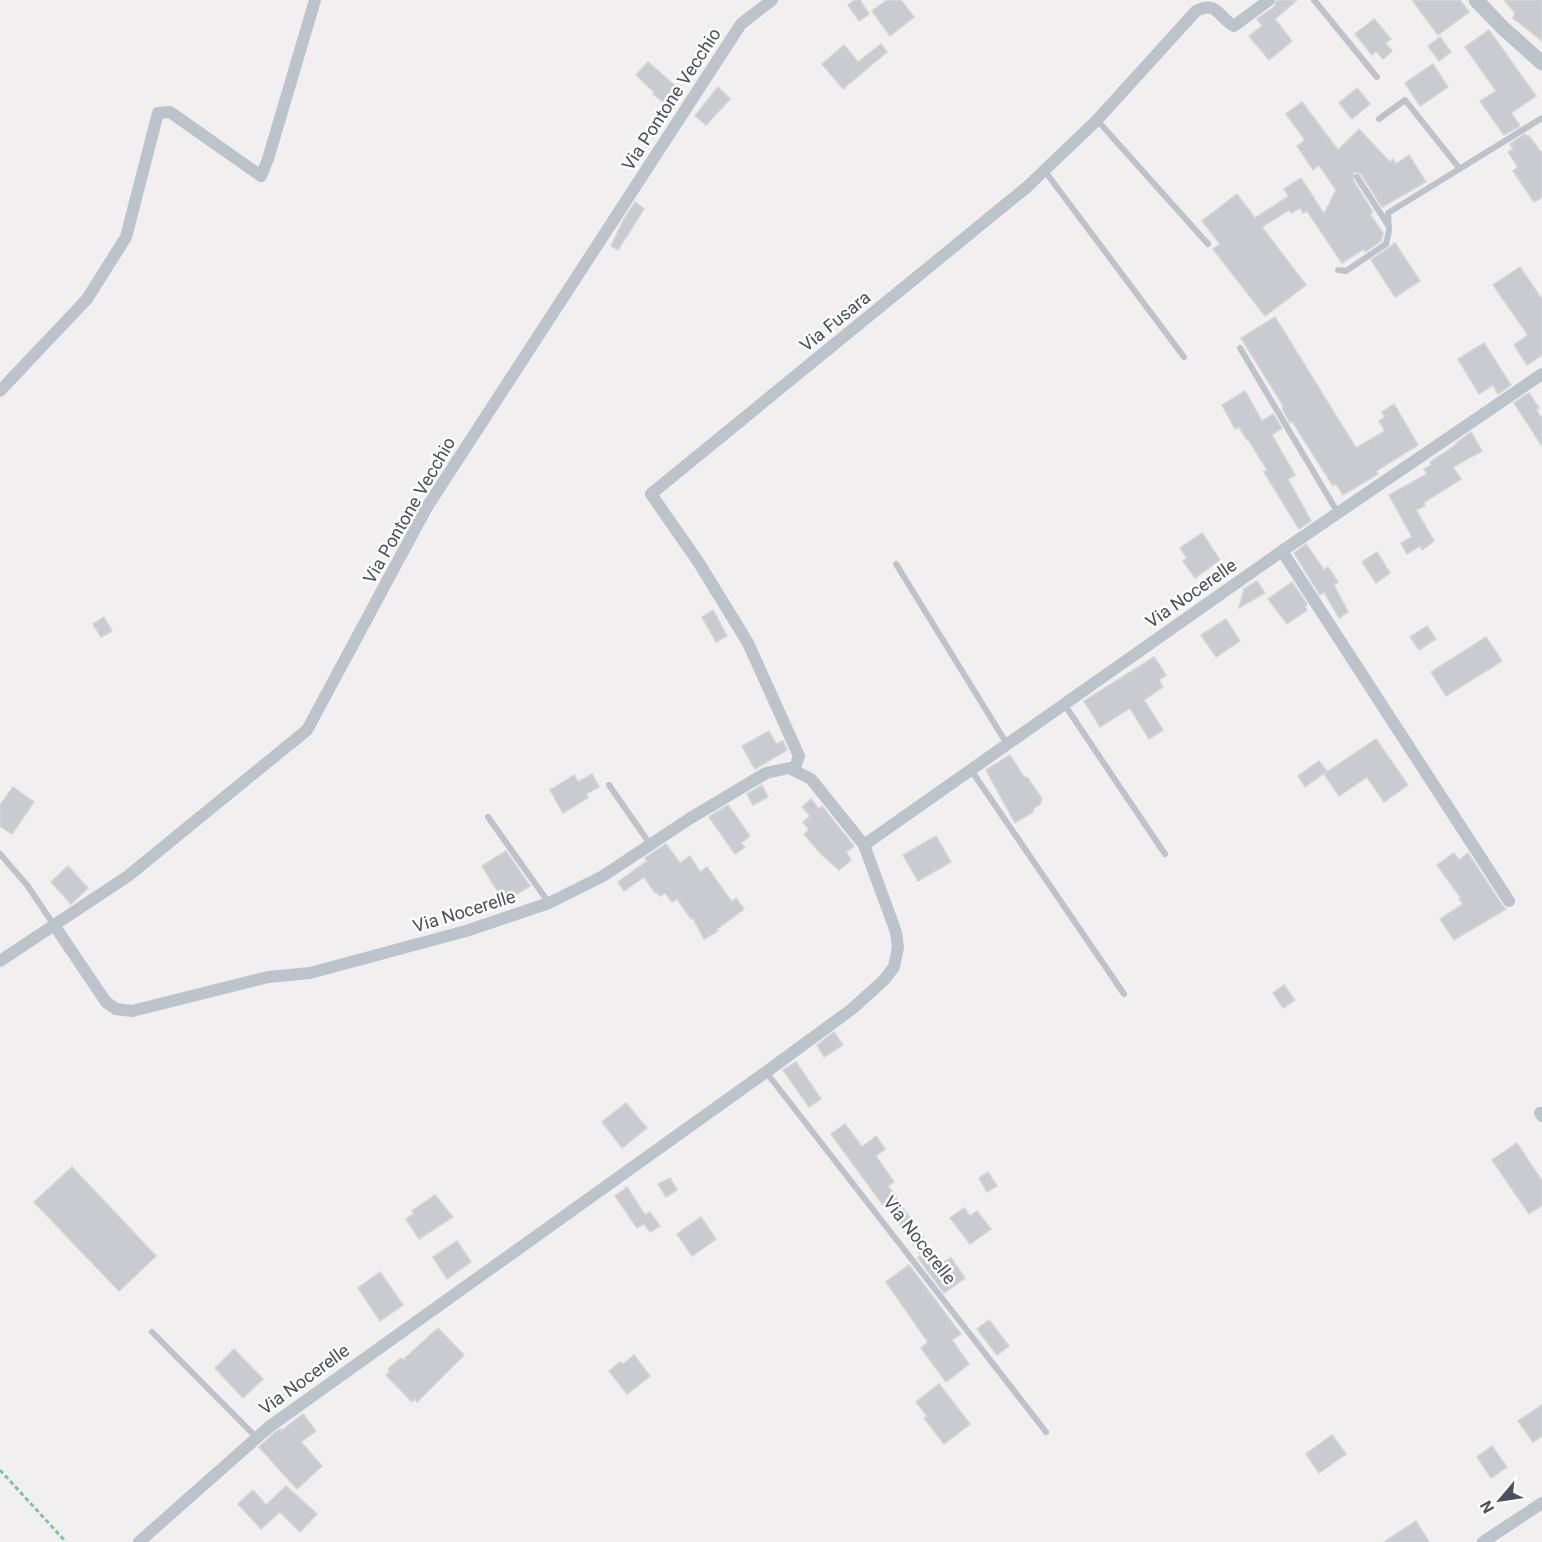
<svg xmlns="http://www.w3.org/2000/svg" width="1542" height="1542" font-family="Roboto,sans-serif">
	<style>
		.building { fill: #c9cbd1; stroke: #d3d5d9; stroke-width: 1.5 }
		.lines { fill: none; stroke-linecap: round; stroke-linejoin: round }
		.path { stroke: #7dc5a1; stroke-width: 3; stroke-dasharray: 4.5 3; stroke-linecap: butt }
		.service { stroke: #bcc3ca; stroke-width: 6 }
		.minor { stroke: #bcc3ca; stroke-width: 12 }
		.tertiary { stroke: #bcc3ca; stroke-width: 15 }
		.labels { text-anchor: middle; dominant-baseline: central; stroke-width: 5; stroke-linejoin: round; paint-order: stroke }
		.street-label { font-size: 18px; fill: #49525a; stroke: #fff }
	</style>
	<rect width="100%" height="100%" fill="#f1efef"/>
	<g class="building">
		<path d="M855,0H860L869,14L859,21L848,5Z"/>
		<path d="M887,0H901L914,17L890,36L872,11Z"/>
		<path d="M1277,0H1297L1275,19L1292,41L1269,60L1249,36L1262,26L1257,19L1274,7Z"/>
		<path d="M1412,0H1460L1469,12L1438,35Z"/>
		<path d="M1504,0H1542V41L1513,18L1515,13Z"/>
		<path d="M1374,19L1391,39L1385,43L1392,51L1383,59L1376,51L1372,55L1355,34Z"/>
		<path d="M1489,30L1536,96L1511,113L1520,126L1504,135L1480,101L1496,91L1465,47Z"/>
		<path d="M1440,37L1451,52L1439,61L1428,46Z"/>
		<path d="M881,44L887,52L843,89L822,64L844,45L858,62Z"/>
		<path d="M648,62L680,90L666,104L653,94L654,92L636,75Z"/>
		<path d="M1433,64L1448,87L1420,106L1405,83Z"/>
		<path d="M718,87L730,99L706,125L695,116Z"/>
		<path d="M1357,88L1370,104L1352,119L1339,103Z"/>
		<path d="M1302,102L1338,150L1359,129L1390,162L1393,159L1396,164L1409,155L1426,182L1382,207L1361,174L1357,172L1354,173L1353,180L1373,212L1370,214L1383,233L1381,241L1365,252L1364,249L1342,263L1307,211L1303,213L1300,208L1291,213L1289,210L1262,227L1306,285L1265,316L1213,249L1220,244L1202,221L1237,194L1255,218L1289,196L1284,189L1301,178L1324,214L1336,190L1319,165L1313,170L1297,146L1305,140L1286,114Z"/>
		<path d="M1525,134L1528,137L1529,136L1542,153V197L1534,202L1513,171L1518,167L1508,152L1513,149L1510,144Z"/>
		<path d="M635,202L644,209L618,250L611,246L624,219Z"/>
		<path d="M1395,243L1420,281L1395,297L1371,260Z"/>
		<path d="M1520,267L1542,299V355L1527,365L1514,345L1528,335L1493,285Z"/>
		<path d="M1275,317L1356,448L1385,431L1379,421L1385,417L1382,412L1394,404L1418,445L1376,471L1378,474L1343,495L1336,484L1333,486L1292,421L1290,423L1282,408L1284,407L1241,338Z"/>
		<path d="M1484,343L1511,385L1498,394L1493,385L1479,394L1458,359Z"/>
		<path d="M1245,391L1262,421L1273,414L1282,428L1272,435L1295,475L1288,479L1311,521L1299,529L1264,472L1267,470L1248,439L1247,440L1239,427L1235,429L1222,405Z"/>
		<path d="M1529,393L1539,408L1536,410L1542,418V446L1514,403Z"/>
		<path d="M1471,432L1482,451L1453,467L1461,479L1423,503L1425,506L1416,510L1434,541L1422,550L1420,546L1407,554L1401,543L1412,537L1389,495L1427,474L1424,469L1431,465L1430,462L1457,444L1456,443Z"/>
		<path d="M1202,533L1220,560L1195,578L1183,561L1187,558L1180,548Z"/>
		<path d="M1306,544L1324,570L1328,567L1338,582L1334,585L1348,612L1339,618L1324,592L1320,595L1294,553Z"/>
		<path d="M1377,552L1390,573L1376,583L1362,562Z"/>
		<path d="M1257,581L1265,593L1239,608L1244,589Z"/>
		<path d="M1292,582L1307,604L1305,606L1307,610L1287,624L1268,599Z"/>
		<path d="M713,610L727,636L716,642L702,617Z"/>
		<path d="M104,617L112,631L101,637L93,624Z"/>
		<path d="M1226,619L1240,641L1216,657L1201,635Z"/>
		<path d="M1427,626L1436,639L1419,650L1410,637Z"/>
		<path d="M1486,637L1502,661L1446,696L1431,672Z"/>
		<path d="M1154,657L1166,675L1159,680L1163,687L1144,700L1163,730L1149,739L1130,708L1100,727L1084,701Z"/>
		<path d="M769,731L776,744L783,741L787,750L755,769L742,746Z"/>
		<path d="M1376,739L1408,785L1384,802L1367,777L1339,796L1324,774Z"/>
		<path d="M1010,755L1024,777L1028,778L1042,799L1040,804L1034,808L1033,812L1015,823L986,770Z"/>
		<path d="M1319,761L1327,771L1305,787L1298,776Z"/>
		<path d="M592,774L599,787L586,794L588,798L563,813L550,790L574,775L578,782Z"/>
		<path d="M762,785L768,797L753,805L747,794Z"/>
		<path d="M13,787L34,802L12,834L0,826V805Z"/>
		<path d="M811,799L819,809L822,806L854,846L846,852L851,860L839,870L820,853L804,834L809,830L803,822L810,816L802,807Z"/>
		<path d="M728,805L750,836L741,843L745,847L735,854L709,817Z"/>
		<path d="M936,836L951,862L918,881L903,855Z"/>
		<path d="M666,844L680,863L690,856L700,872L707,867L732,902L736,898L744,909L716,930L718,931L704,939L693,918L691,919L677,899L672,902L665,893L660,896L656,892L655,893L644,877L624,891L618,882L647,861L645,858Z"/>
		<path d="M506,851L530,886L504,902L482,866Z"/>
		<path d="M1454,853L1459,860L1468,853L1502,905L1506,909L1454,940L1440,919L1463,904L1459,899L1461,898L1437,865Z"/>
		<path d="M68,866L88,888L71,904L51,882Z"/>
		<path d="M1284,985L1295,1000L1283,1008L1273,993Z"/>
		<path d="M834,1032L843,1045L824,1057L817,1045Z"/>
		<path d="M796,1062L821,1099L809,1107L783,1070Z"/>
		<path d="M626,1103L647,1128L622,1148L602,1122Z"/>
		<path d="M845,1124L862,1147L876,1136L885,1149L876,1156L894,1182L888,1186L941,1263L951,1258L965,1278L944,1293L918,1258L921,1255L885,1204L883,1205L831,1134Z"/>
		<path d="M1517,1143L1542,1181V1205L1529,1214L1492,1160Z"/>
		<path d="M72,1167L156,1256L119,1291L34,1202Z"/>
		<path d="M988,1172L997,1186L987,1192L979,1178Z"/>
		<path d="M670,1178L677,1190L666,1197L658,1184Z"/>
		<path d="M627,1187L645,1215L650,1212L660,1226L650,1232L644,1224L637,1228L615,1196Z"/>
		<path d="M435,1195L453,1217L419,1239L406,1219L414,1214L412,1211Z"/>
		<path d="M964,1208L970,1216L977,1211L991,1229L970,1244L950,1218Z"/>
		<path d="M701,1217L716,1239L692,1256L677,1234Z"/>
		<path d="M457,1241L471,1262L447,1279L433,1257Z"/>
		<path d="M909,1265L961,1334L952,1340L969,1364L946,1382L921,1348L928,1342L886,1282Z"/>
		<path d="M380,1272L403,1305L380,1321L358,1288Z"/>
		<path d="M989,1320L1009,1346L997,1355L977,1329Z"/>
		<path d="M438,1328L464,1355L417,1402L414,1399L412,1402L386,1375L390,1371L388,1369L401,1358L403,1360Z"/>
		<path d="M234,1349L263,1379L243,1398L215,1368Z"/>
		<path d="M634,1355L650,1376L627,1394L609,1371L620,1362L623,1364Z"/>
		<path d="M939,1384L970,1424L944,1444L924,1418L927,1416L916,1402Z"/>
		<path d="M1542,1405V1436L1533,1442L1518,1421Z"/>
		<path d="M303,1414L316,1431L301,1442L322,1466L297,1489L259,1447L274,1433L280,1429L281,1431Z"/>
		<path d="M1332,1435L1346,1454L1319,1473L1306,1454Z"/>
		<path d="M1492,1446L1507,1467L1491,1478L1477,1457Z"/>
		<path d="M286,1486L317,1514L300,1532L280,1512L261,1529L238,1504L253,1490L266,1505Z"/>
		<path d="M1416,1521L1429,1542H1384Z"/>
	</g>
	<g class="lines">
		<path class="path" d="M0,1470L66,1542"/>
		<g class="service">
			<path d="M1314,0L1377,77"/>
			<path d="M1379,119L1405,100L1460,169"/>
			<path d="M1097,120L1208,244"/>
			<path d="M1044,170L1184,357"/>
			<path d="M1357,177L1388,225"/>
			<path d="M1338,270L1346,271L1386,244L1389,231L1388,213L1542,118"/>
			<path d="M1240,348L1338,513"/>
			<path d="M896,564L1007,744"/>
			<path d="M1064,704L1165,854"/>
			<path d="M971,770L1124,994"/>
			<path d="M609,785L650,844"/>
			<path d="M488,817L549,903"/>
			<path d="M0,854L27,885L54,925"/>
			<path d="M766,1072L1046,1432"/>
			<path d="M152,1332L256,1437"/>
		</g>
		<g class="minor">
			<path d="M0,391L87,299L126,237L158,113L170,112L261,176L268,159L315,0"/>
			<path d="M1282,551L1509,901"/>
			<path d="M794,770L799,756L748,643L699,563L651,494L1027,187L1097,120L1196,11C1217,0 1218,17 1234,26L1269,0"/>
			<path d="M54,925L106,1002L116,1009L132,1011L268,977L310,973L466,931L549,903L603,876L689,819L766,773L789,768L811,779L864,845"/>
			<path d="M0,961L128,876L307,730L427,507L741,24L772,0"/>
			<path d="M1540,1113L1542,1116"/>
			<path d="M139,1542L269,1427L766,1072L852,1009L884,980L894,967L898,947L896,932L864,845L1282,551L1542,374"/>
			<path d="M1483,1542L1542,1503"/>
		</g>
		<path class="tertiary" d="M1476,0L1503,28L1542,63"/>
	</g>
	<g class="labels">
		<g class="street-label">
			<text transform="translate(671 99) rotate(-57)">Via Pontone Vecchio</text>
			<text transform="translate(835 321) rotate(-39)">Via Fusara</text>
			<text transform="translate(409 510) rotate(-60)">Via Pontone Vecchio</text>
			<text transform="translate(1191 593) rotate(-35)">Via Nocerelle</text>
			<text transform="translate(464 911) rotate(-17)">Via Nocerelle</text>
			<text transform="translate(920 1240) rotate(52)">Via Nocerelle</text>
			<text transform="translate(304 1379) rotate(-36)">Via Nocerelle</text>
		</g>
	</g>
	<g transform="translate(1500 1500) rotate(241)" stroke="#ffffff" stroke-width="4.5" paint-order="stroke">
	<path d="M0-4.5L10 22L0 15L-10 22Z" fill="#49525a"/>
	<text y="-9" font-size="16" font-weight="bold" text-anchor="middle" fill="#49525a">N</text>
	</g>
</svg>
